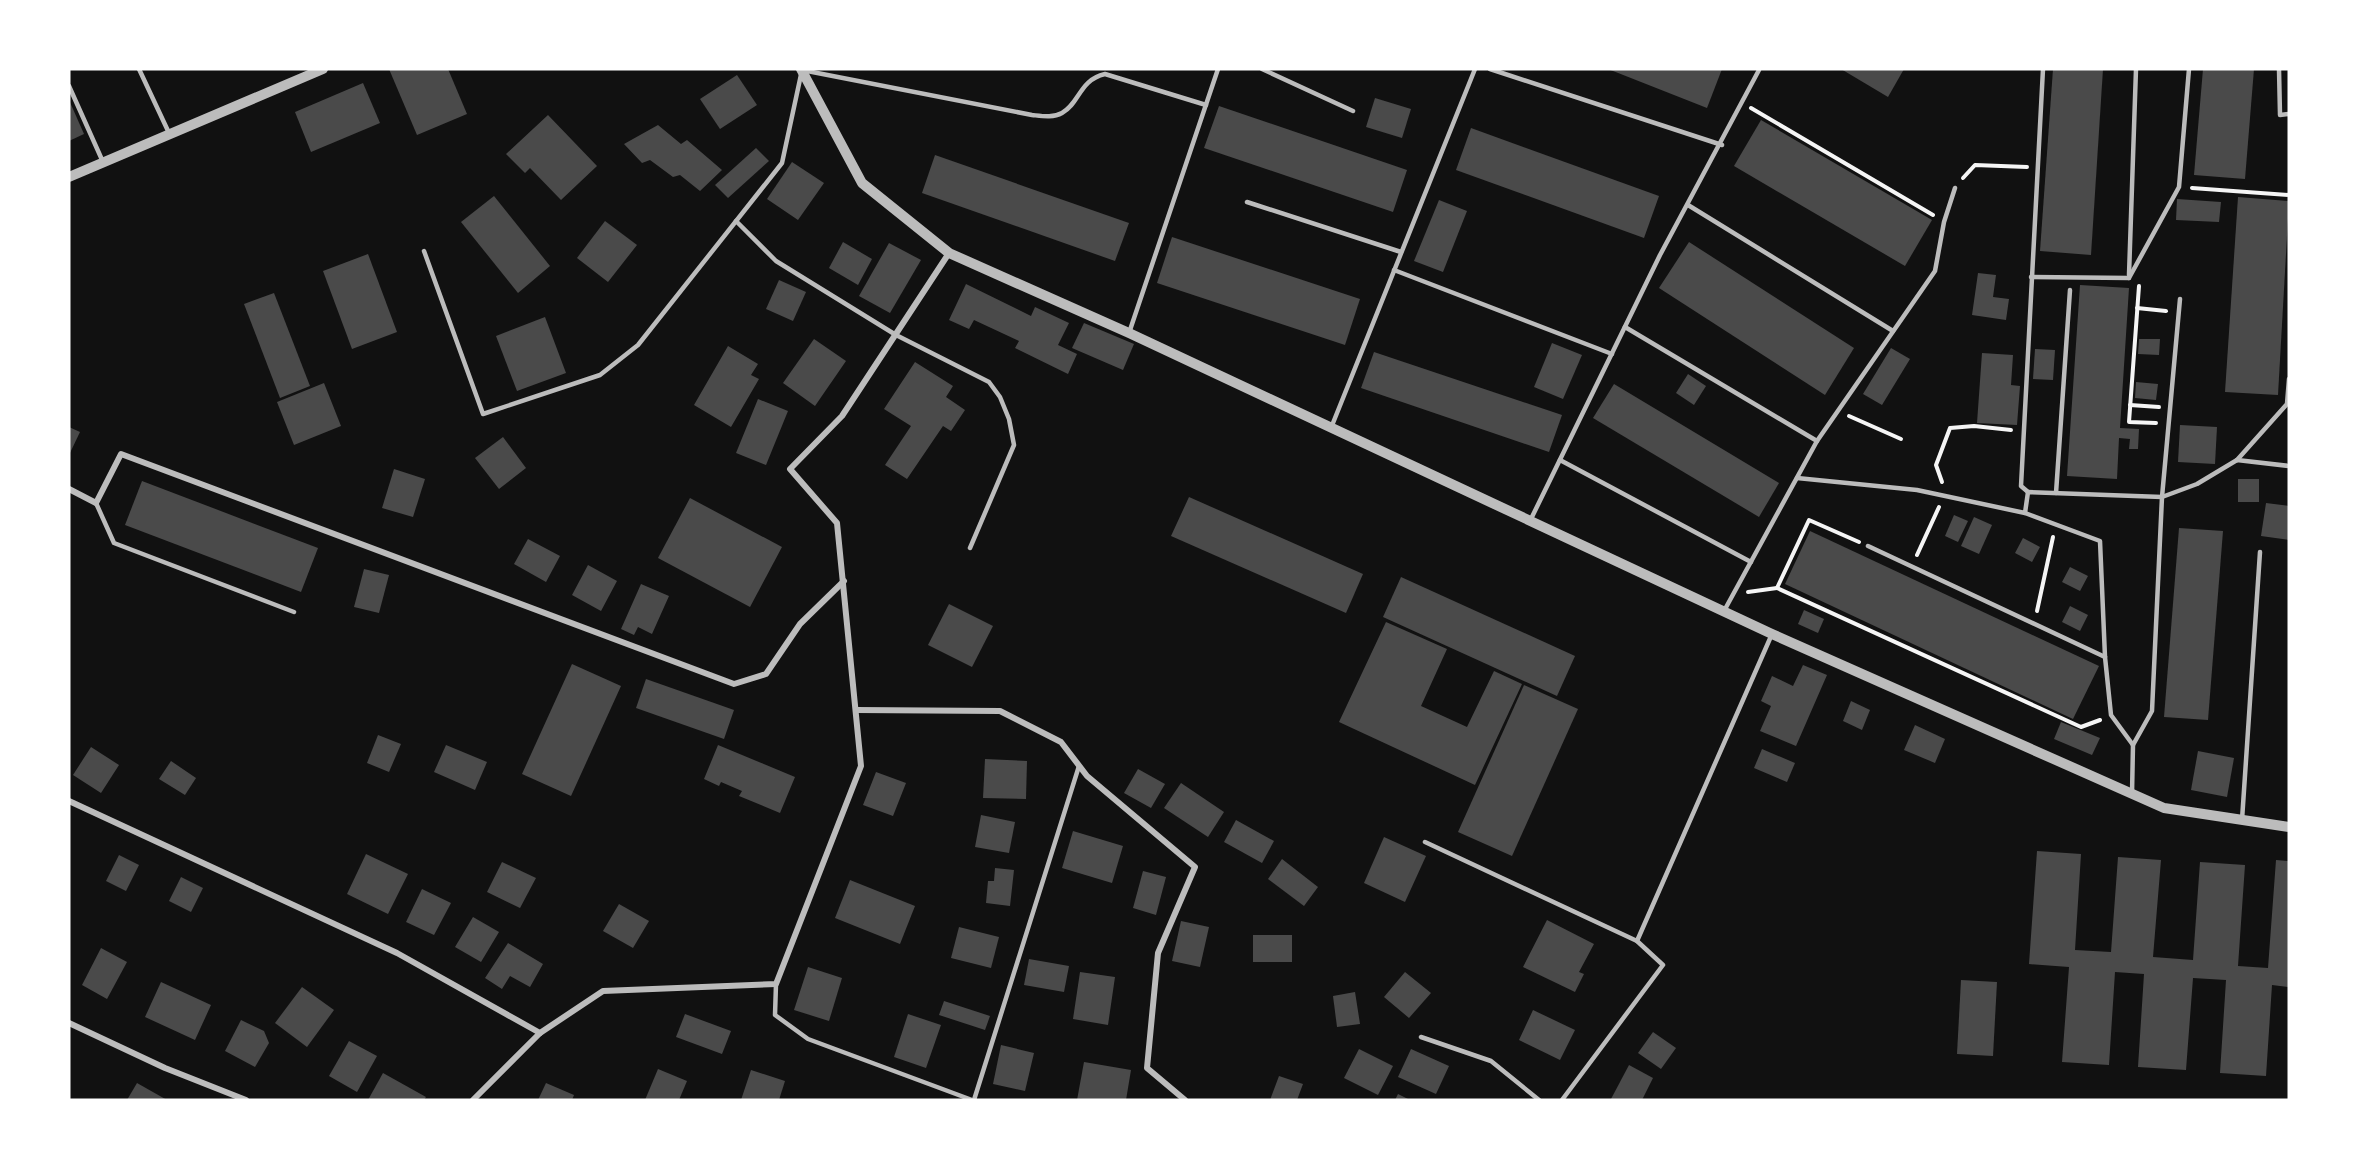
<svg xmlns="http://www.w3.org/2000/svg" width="2358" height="1169" font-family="'Roboto Condensed',sans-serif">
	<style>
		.building { fill: #4a4a4a }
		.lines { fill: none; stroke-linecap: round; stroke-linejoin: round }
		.path { stroke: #f5f5f5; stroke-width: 4 }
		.service { stroke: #bcbcbc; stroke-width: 4.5 }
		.minor { stroke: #bcbcbc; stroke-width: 6 }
		.tertiary { stroke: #bcbcbc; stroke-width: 10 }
	</style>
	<rect width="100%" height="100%" fill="#111"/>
	<g class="building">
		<path d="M389,69H448L467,114L417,135Z"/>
		<path d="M1608,69H1722L1707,108Z"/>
		<path d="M1841,69H1904L1888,97Z"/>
		<path d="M2053,69H2103L2091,255L2040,251Z"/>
		<path d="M2203,69H2254L2245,179L2194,175Z"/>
		<path d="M737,75L757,105L720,129L700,99Z"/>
		<path d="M363,83L380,123L311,152L295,112Z"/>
		<path d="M1375,98L1411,109L1402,138L1366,127Z"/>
		<path d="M69,100L84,134L69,141Z"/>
		<path d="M1219,106L1407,170L1393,212L1204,148Z"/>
		<path d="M548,115L597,166L561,200L530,168L525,173L506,154Z"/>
		<path d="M1761,120L1932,220L1905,266L1734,166Z"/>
		<path d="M658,125L681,144L687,140L722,170L700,191L680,175L673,177L650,160L642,163L624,144Z"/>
		<path d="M1471,128L1659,196L1644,238L1456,170Z"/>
		<path d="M756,148L769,161L728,198L715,185Z"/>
		<path d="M935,155L1129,223L1115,261L922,193Z"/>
		<path d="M792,162L824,183L798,220L767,199Z"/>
		<path d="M494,196L550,266L518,293L461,222Z"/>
		<path d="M2238,197L2289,201L2278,395L2225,392Z"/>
		<path d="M2177,199L2221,202L2219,222L2176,220Z"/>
		<path d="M1439,200L1467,211L1443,272L1414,261Z"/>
		<path d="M605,221L637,245L608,282L577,258Z"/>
		<path d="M1172,237L1360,299L1345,345L1157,283Z"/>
		<path d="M843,242L872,259L858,285L829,268Z"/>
		<path d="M1689,242L1854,348L1825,395L1659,288Z"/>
		<path d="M889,243L921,260L890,313L859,296Z"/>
		<path d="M368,254L397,332L352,349L323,271Z"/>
		<path d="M1978,273L1996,275L1993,297L2009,299L2006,320L1972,315Z"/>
		<path d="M779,280L806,292L793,321L766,309Z"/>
		<path d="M966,284L1031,316L1035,307L1069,323L1058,345L1077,354L1068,374L1015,348L1019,341L974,320L969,329L949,320Z"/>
		<path d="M2080,285L2129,288L2120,428L2139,429L2138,449H2129L2130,439L2119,438L2117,479L2067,476Z"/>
		<path d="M274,293L310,386L280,398L244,304Z"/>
		<path d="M545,317L566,373L517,391L496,336Z"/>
		<path d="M1084,323L1134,344L1123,370L1072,348Z"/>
		<path d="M814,339L846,361L815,406L783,383Z"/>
		<path d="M2139,339H2160L2159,355L2138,354Z"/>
		<path d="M1552,343L1582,355L1563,399L1534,387Z"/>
		<path d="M728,346L758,364L751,375L759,379L731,427L694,405Z"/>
		<path d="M1891,348L1910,359L1882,405L1863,394Z"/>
		<path d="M2035,349L2055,350L2053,380L2033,379Z"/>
		<path d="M1374,352L1562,415L1549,452L1361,388Z"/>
		<path d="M1982,353L2013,355L2011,385L2020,386L2017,425L1977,423Z"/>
		<path d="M915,362L953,386L946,397L965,410L951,431L943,426L907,479L885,465L911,426L884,409Z"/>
		<path d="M1688,374L1706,386L1694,405L1676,393Z"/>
		<path d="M2136,382L2158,384L2156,400L2135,398Z"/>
		<path d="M324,383L341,426L294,445L277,402Z"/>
		<path d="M1614,384L1779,483L1759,517L1593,418Z"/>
		<path d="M758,399L788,411L766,465L736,453Z"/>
		<path d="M2180,425L2217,427L2215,464L2178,462Z"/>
		<path d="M69,427L80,432L69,455Z"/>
		<path d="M503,437L526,468L499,489L475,458Z"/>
		<path d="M394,469L425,479L413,517L382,508Z"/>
		<rect x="2238" y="479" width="21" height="23"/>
		<path d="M142,481L318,548L301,592L125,525Z"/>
		<path d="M1189,497L1363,574L1346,613L1171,536Z"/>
		<path d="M690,498L782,547L750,607L658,558Z"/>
		<path d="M2266,503L2289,506V540L2261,536Z"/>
		<path d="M1954,515L1968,521L1958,542L1945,536Z"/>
		<path d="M1974,517L1992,525L1979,554L1961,546Z"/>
		<path d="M2179,528L2223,531L2208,720L2164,717Z"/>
		<path d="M1810,531L2099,666L2073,719L1785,584Z"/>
		<path d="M2023,538L2040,547L2032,562L2015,553Z"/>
		<path d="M528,539L560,556L546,582L514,564Z"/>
		<path d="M588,565L617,581L601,611L572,595Z"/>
		<path d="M2070,567L2088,576L2080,591L2062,582Z"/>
		<path d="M364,569L389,575L379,613L354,607Z"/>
		<path d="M1401,577L1575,656L1557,696L1383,617Z"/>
		<path d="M641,584L669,596L652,634L638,627L634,635L621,629Z"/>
		<path d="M949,604L993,626L972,667L928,645Z"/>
		<path d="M2070,606L2088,615L2080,631L2062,622Z"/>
		<path d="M1804,610L1824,619L1818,633L1798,624Z"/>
		<path d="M1386,622L1447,649L1421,706L1467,727L1494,671L1522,684L1475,785L1339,722Z"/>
		<path d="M572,664L621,686L571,796L522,774Z"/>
		<path d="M1803,665L1827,675L1796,746L1760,731L1771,706L1761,701L1772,676L1793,686Z"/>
		<path d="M646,679L734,710L724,739L636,708Z"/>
		<path d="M1524,685L1578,709L1512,856L1458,832Z"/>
		<path d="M1851,701L1870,710L1862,730L1843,721Z"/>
		<path d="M2061,722L2100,738L2092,755L2054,739Z"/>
		<path d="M1915,725L1945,739L1935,763L1904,750Z"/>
		<path d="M378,735L401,744L389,772L367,763Z"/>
		<path d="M446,745L487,762L475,790L434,772Z"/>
		<path d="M718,745L795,777L780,813L739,796L742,791L721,782L719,786L704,779Z"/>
		<path d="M91,747L119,765L101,793L73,775Z"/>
		<path d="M1762,749L1795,763L1787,782L1754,768Z"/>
		<path d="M2198,751L2234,758L2227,797L2191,790Z"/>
		<path d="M985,759L1027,761L1026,799L983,798Z"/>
		<path d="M171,761L196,778L185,795L159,779Z"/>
		<path d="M1138,769L1165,784L1151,808L1124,793Z"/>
		<path d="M876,772L906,783L893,816L863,805Z"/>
		<path d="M1181,783L1224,812L1208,837L1164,808Z"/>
		<path d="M981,815L1015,822L1009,853L975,847Z"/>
		<path d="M1236,820L1274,841L1262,863L1224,842Z"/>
		<path d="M1073,831L1123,846L1112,883L1062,868Z"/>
		<path d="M1384,837L1426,856L1405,902L1364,883Z"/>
		<path d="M2037,851L2081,854L2075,950L2111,952L2118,857L2161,860L2153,957L2193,960L2200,862L2245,865L2238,966L2268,968L2276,860L2289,861V987L2272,985L2266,1076L2220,1073L2226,980L2193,978L2186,1070L2138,1067L2144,974L2115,972L2109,1065L2062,1062L2069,967L2029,964Z"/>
		<path d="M366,854L408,874L388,914L347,894Z"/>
		<path d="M119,855L139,865L126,891L106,881Z"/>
		<path d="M1282,859L1318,887L1304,906L1268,879Z"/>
		<path d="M502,862L536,878L520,908L487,892Z"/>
		<path d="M995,868L1014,870L1010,906L986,903L988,881H994Z"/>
		<path d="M1143,871L1166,877L1156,915L1133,908Z"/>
		<path d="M181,877L203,888L191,912L169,901Z"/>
		<path d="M850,880L915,906L900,944L835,918Z"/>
		<path d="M422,889L451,903L434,935L406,922Z"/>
		<path d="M619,904L649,921L633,948L603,931Z"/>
		<path d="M473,917L499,932L481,962L455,947Z"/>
		<path d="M1547,920L1594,944L1579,972L1584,974L1575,992L1523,967Z"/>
		<path d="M1181,921L1209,927L1200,967L1172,961Z"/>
		<path d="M959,927L999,937L991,968L951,958Z"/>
		<rect x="1253" y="935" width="39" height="27"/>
		<path d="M508,943L543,964L530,987L510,976L502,989L485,978Z"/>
		<path d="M101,948L127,962L107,999L82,985Z"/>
		<path d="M1029,959L1069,966L1064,992L1024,985Z"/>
		<path d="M808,967L842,978L829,1021L794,1010Z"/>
		<path d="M1080,972L1115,977L1108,1025L1073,1019Z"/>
		<path d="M1405,972L1431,993L1409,1018L1384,997Z"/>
		<path d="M1961,980L1997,982L1993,1056L1957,1054Z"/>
		<path d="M161,982L211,1005L195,1040L145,1017Z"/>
		<path d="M302,987L334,1010L307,1047L275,1023Z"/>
		<path d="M1355,992L1360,1024L1337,1027L1333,996Z"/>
		<path d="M944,1001L990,1016L985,1030L939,1015Z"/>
		<path d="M1533,1010L1575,1030L1560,1060L1519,1040Z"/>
		<path d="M685,1014L731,1031L722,1054L676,1037Z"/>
		<path d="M908,1014L941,1025L926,1068L894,1057Z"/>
		<path d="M241,1020L264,1031L269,1043L255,1067L225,1051Z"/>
		<path d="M1653,1032L1676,1048L1661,1069L1638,1053Z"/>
		<path d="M349,1041L377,1056L357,1092L329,1076Z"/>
		<path d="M1001,1045L1034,1053L1025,1091L993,1084Z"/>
		<path d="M1359,1049L1393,1066L1378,1095L1344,1078Z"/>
		<path d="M1411,1049L1449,1066L1436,1094L1398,1077Z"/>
		<path d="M1084,1062L1131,1070L1126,1100H1077Z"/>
		<path d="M1629,1065L1653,1078L1642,1100H1614L1611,1099Z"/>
		<path d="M658,1069L687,1081L679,1100H645Z"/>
		<path d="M751,1070L785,1081L779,1100H741Z"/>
		<path d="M383,1073L426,1097L424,1100H368Z"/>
		<path d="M1279,1076L1303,1084L1297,1100H1270Z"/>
		<path d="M137,1083L167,1100H127Z"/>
		<path d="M546,1083L574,1095L572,1100H538Z"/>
		<path d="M1398,1094L1410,1100H1395Z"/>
	</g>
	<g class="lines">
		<g class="path">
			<path d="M1751,108L1933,215"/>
			<path d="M1963,178L1975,165L2027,167"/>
			<path d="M2192,188L2289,195"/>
			<path d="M2139,286L2129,422L2156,423"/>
			<path d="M2137,308L2166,311"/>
			<path d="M2130,405L2159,407"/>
			<path d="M1849,416L1901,439"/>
			<path d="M1942,482L1936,465L1950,428L1974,426L2011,430"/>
			<path d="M1859,542L1809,520L1777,588L2081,727L2100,720"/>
			<path d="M1917,555L1939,507"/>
			<path d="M1748,592L1777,588"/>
			<path d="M2037,611L2053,537"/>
		</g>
		<g class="service">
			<path d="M139,69L169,133"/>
			<path d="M1262,69L1353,111"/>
			<path d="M1490,69L1722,145"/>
			<path d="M2279,69L2280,115L2289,114"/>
			<path d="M69,86L103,162"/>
			<path d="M1247,202L1401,252"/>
			<path d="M1688,205L1893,331"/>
			<path d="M736,221L776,261L896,335L989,382L1000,397L1009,419L1014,445L970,548"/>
			<path d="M424,251L483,414L600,375L638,345L782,163L802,70L1032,115C1042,116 1053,118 1062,113C1080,103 1079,80 1105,74L1206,105"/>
			<path d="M1394,270L1612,354"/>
			<path d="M2129,275L2136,69"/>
			<path d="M2031,277L2129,278"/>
			<path d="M2129,278L2179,187L2189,69"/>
			<path d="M1625,327L1817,441"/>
			<path d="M1129,333L1218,69"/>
			<path d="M1331,428L1475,69"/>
			<path d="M1560,460L1751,562"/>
			<path d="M2237,460L2287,404L2289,379"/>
			<path d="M1797,478L1917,490L2025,513L2028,492L2162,497L2197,484L2237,460L2289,466"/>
			<path d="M2028,492L2021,486L2043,69"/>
			<path d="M2056,493L2070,290"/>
			<path d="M96,503L114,543L294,612"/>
			<path d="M2025,513L2100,541L2105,657L2111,715L2133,745L2132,794"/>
			<path d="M1530,521L1660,255L1759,70"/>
			<path d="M1868,546L2105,657"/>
			<path d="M1724,611L1817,441L1935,271L1944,222L1955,188"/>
			<path d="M2133,745L2152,711L2162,497L2180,299"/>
			<path d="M2242,820L2260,552"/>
			<path d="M1425,842L1637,941L1663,965L1562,1100"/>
			<path d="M1637,941L1772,634"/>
			<path d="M776,984L775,1015L808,1039L972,1100"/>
			<path d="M1421,1037L1491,1061L1539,1100"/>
			<path d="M974,1100L1079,766"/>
		</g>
		<g class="minor">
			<path d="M69,489L96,503L121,454L734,684L766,674L800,624L844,581"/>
			<path d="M856,710L1000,711L1061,742L1087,776L1195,867L1158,953L1147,1068L1185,1100"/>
			<path d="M69,801L397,953L540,1033"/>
			<path d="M69,1023L165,1068L246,1100"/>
			<path d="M473,1100L540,1033L603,991L776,984L861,766L837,523L790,469L842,416L949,253"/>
		</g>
		<g class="tertiary">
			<path d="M801,69L862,183L949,253L1129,333L1772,634L2164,808L2289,827"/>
			<path d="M69,177L323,69"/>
		</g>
	</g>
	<rect width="2358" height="1169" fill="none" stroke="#ffffff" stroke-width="141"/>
</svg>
